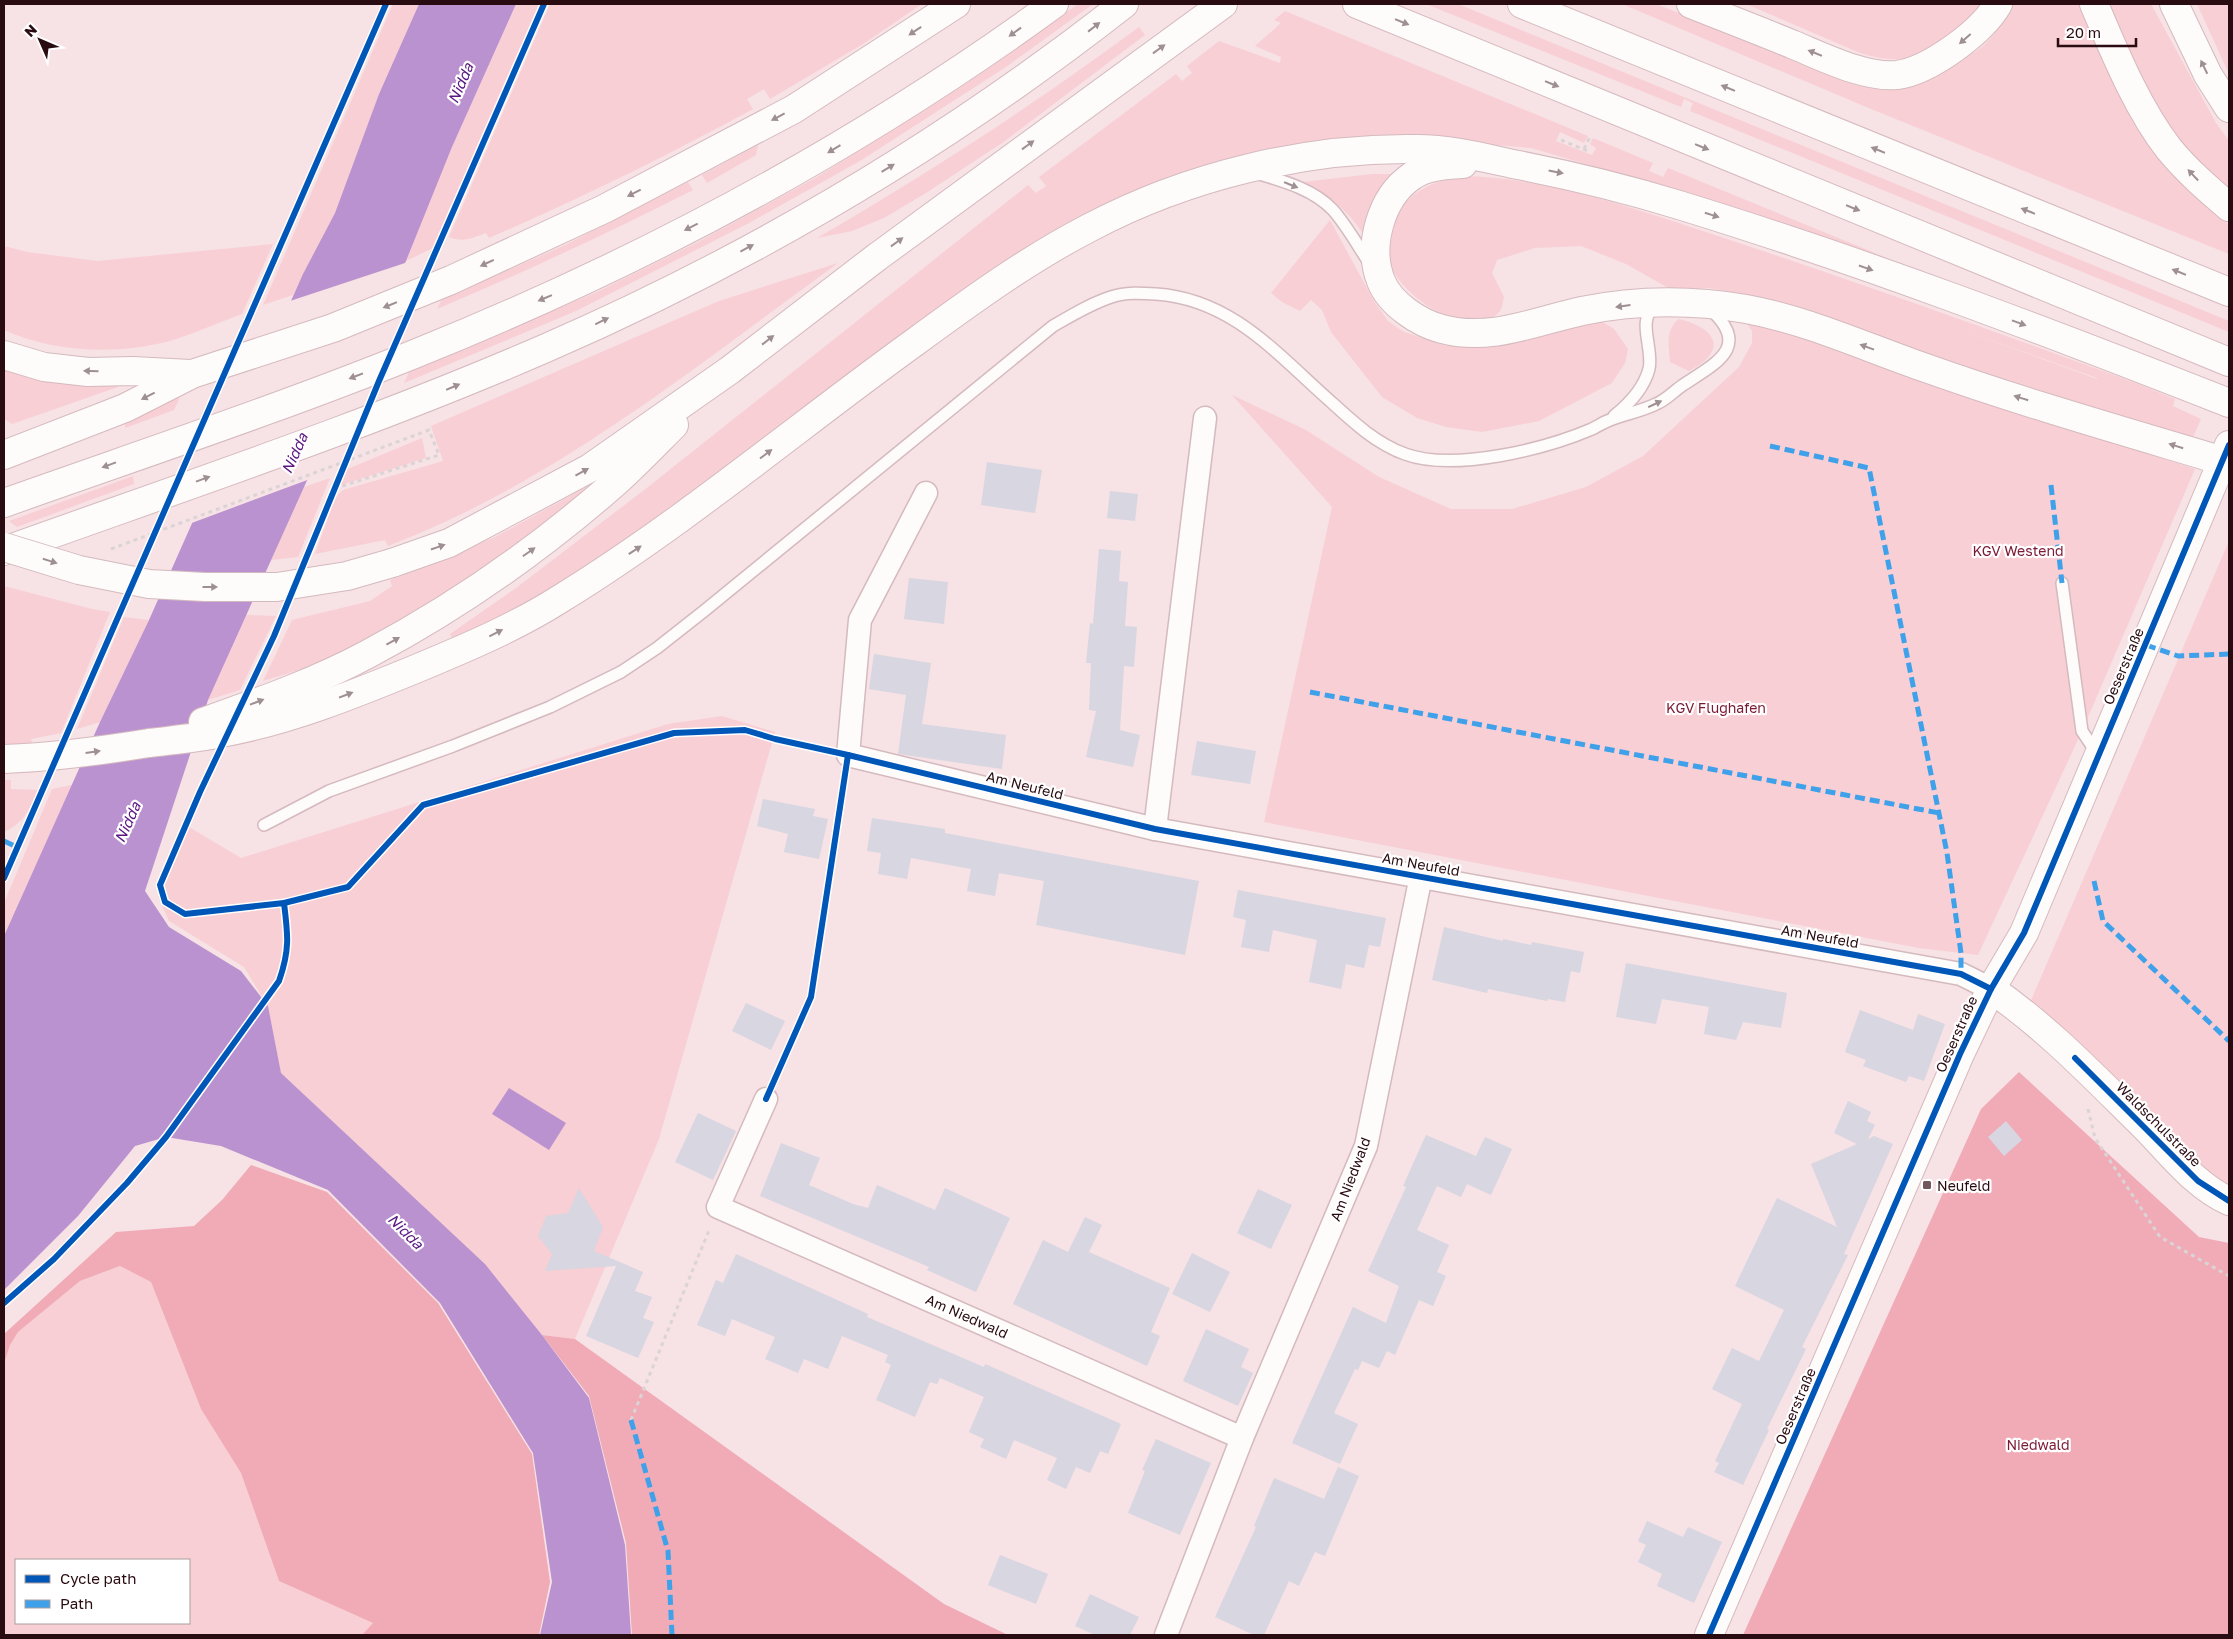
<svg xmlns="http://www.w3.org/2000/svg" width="2233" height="1639" font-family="'Golos Text',sans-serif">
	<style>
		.green { fill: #f8cfd4; fill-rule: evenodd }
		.forest { fill: #f0abb7 }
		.water { fill: #ba92cf }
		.pier { fill: #f7e2e5 }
		.building { fill: #d7d6e1 }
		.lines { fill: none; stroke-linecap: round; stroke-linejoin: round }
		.service-casing { stroke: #d4babe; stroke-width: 14 }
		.minor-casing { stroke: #d4babe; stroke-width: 25 }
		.tertiary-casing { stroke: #d4babe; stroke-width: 30 }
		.motorway-casing { stroke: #d4babe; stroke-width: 30 }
		.path { stroke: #dbd4d6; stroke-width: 3; stroke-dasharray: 4 4; stroke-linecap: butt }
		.service { stroke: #fefbfb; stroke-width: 11 }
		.minor { stroke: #fefbfb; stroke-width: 22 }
		.tertiary { stroke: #fefbfb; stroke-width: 28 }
		.motorway { stroke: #fefbfb; stroke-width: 28 }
		.motorway-bridge-casing { stroke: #d4babe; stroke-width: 30; stroke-linecap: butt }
		.motorway-bridge { stroke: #fefbfb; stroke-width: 28 }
		.quiet { stroke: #3ea1ea; stroke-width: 5; stroke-dasharray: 10 5; stroke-linecap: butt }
		.cycleway-casing { stroke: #fff; stroke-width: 9 }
		.cycleway { stroke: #0057b8; stroke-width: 6 }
		.oneway { fill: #9e8f92 }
		.poi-dot { fill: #71565c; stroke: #fff; stroke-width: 2 }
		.labels { text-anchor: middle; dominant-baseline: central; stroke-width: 4.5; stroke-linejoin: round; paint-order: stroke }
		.park-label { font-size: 14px; fill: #7b1935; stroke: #fff }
		.street-label { font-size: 14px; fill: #290b12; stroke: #fff }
		.poi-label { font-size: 14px; fill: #290b12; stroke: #fff; text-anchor: start }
		.water-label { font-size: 15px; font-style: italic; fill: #5a1681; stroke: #fff }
	</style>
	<rect width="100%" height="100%" fill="#f7e2e5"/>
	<g class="green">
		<path d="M393,4H419L379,94L335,213L293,295L263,305Z"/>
		<path d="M516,4H539L433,248L406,261L452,147Z"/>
		<path d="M550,4H922L863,44L770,99L764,89L747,99L753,109C667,156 579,199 489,238L486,233C472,238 463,243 449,237Z"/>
		<path d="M1078,4H1093L1006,67L860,161L749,223L576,311L404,383L409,372L597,292L698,242L817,177L938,101Z"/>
		<path d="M1426,4H1458L2229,321V332L1690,111L1693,103L1684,99L1681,107Z"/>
		<path d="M1622,4H1656L1859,85C1868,86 1878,89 1886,88C1914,86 1963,63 1984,45C1997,33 2005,18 2013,4H2081L2134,121L2168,166L2195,196L2229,225V254L1871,109Z"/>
		<path d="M1746,4H1986C1972,24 1927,57 1902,59C1888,60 1873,57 1860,53Z"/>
		<path d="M2109,4H2151L2216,123L2229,141V187C2215,176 2200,165 2189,152C2153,109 2132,55 2109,4Z"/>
		<path d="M2197,4H2229V74Z"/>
		<path d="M1285,11L1588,136L1584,143L1560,132L1556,141L1592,155L1596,148L1590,144L1593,138L1653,163L1649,171L1663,177L1668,168L1899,263L1898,266L1759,215L1531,148L1418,139L1175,179L576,579L454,643L450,634L516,588L648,487L1028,185L1036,193L1046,186L1039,177L1176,74L1182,81L1192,73L1187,66L1219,41L1280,63L1281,57L1255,46L1281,23L1274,20Z"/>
		<path d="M1139,27L1145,35L1002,143L926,193L884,218L852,231L817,238C929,173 1035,104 1139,27Z"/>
		<path d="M758,145L756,155L707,183L702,175Z"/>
		<path d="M1372,174H1397L1367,239C1345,207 1335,201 1303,182Z"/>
		<path d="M1459,176C1548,176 1643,212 1727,239C1866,285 2004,335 2141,385L2175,399L2173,406L2201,419L2192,440L1958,367L1766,298L1709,288L1672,290L1626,264L1581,246L1535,248L1497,260L1492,273L1504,297C1503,301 1502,308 1500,311C1473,345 1400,296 1391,265C1388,255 1391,241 1393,231C1400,194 1427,184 1459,176ZM1943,323L2097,378V379Z"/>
		<path d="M688,182L693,190C609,233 524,272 437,309L442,299L563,246Z"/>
		<path d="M1330,220L1374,301L1388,321L1404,332L1447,346H1473L1601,321L1614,329L1628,349L1625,363L1612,383L1539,421L1482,432L1446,427L1417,418L1382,397L1331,332L1322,310L1311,300L1300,311L1282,302L1271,293Z"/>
		<path d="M273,244L242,314C217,323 191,335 166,342C113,355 53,352 4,330V246L27,252L97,261Z"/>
		<path d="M838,263C695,367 554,483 388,546L385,540L315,554L335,498L343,490L443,461L431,426L719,301Z"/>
		<path d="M1750,318L1856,353L1855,358L2195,469L2082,731L1978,955L1919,948L1264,822L1332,507L1232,395L1306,430L1379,477L1451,509H1512L1586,487L1643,456L1739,367L1752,343V331L1747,324Z"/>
		<path d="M1679,319C1718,329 1728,351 1689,371L1670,362C1669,345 1665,330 1679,319Z"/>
		<path d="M4,367L115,384L118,387L12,424L4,419Z"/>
		<path d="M180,397L174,410L125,428V418Z"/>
		<path d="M422,438L426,458L341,485L345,470Z"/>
		<path d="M620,469L429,613L325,662L263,681L292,620L370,601L392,586L390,580L495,537Z"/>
		<path d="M133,476L134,484L17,527L9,521Z"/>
		<path d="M330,478L298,557L271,560L304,487Z"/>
		<path d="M2229,541V1203L2026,1012Z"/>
		<path d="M4,586L92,609L110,612L61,733L31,739L33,746L4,747Z"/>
		<path d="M246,615L276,616L240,690L208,700Z"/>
		<path d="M124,617L149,620L100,722L77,729Z"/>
		<path d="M722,716L775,732L659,1139L575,1339L542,1335L485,1264L281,1073L268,1007L244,967L169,921L158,897L189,827L241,858L668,724Z"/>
		<path d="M4,780H11V789L40,790C30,808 23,824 4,832Z"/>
		<path d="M72,785L4,936V903L52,789Z"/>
		<path d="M120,1266L151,1282L201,1409L241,1473L279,1581L373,1623L362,1635H4V1364L10,1345L18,1332L80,1281ZM16,1560H189V1623H16Z"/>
	</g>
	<g class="forest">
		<path d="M2019,1072L2199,1237L2229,1243V1635H1743L1981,1109Z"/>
		<path d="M251,1165L327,1192L438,1303L532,1454L550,1582L539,1635H362L373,1623L279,1581L241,1473L201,1409L151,1282L120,1266L80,1281L18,1332L10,1345L4,1364V1334L116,1232L194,1226L222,1200Z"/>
		<path d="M542,1335L575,1339L944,1604L1008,1635H632L626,1543L589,1396Z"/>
	</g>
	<g class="water">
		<path d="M419,4H516L452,147L406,261L208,700L145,891L169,927L241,971L268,1006L281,1073L485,1264L542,1335L589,1398L625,1545L631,1635H540L552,1582L533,1453L440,1303L328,1190L221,1146L166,1137L135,1146L78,1216L4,1290V936L100,722L149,620L303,274L335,213L379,94Z"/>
		<path d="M509,1088L566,1123L549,1150L492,1114Z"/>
	</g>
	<path class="pier" d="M408,262L310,479L189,524L287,302Z"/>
	<g class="building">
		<path d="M987,462L1042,470L1035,513L981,505Z"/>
		<path d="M1110,491L1138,494L1135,521L1107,518Z"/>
		<path d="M1099,549L1121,551L1119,581L1128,582L1125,626L1137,627L1134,667L1124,666L1120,730L1140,735L1133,767L1086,757L1096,711L1089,710L1091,663H1086L1090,623L1093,624Z"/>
		<path d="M909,578L948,582L944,624L904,619Z"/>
		<path d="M874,654L931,663L922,724L1006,735L1002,769L898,754L906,695L869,689Z"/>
		<path d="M1197,741L1256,751L1250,784L1191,775Z"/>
		<path d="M763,799L815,809L813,816L828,819L819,859L784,852L788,834L757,826Z"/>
		<path d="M872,818L945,829V833L1199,881L1185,955L1036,925L1044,881L999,873L995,896L967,891L971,869L911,858L907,879L878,874L881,853L867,851Z"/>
		<path d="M1238,890L1386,918L1380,947L1369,945L1364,968L1346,964L1341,989L1309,982L1317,940L1273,930L1269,952L1241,947L1246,920L1233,917Z"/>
		<path d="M1444,927L1503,941V939L1531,945L1532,942L1584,952L1580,973L1571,971L1565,1002L1548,999L1547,1001L1488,989L1487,993L1432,980Z"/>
		<path d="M1626,963L1787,993L1781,1028L1743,1022L1736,1040L1704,1034L1709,1007L1662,999L1656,1024L1616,1017Z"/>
		<path d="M746,1003L785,1021L771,1050L732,1031Z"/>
		<path d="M1860,1010L1913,1030L1918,1014L1945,1024L1924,1081L1909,1076L1906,1082L1863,1066L1866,1060L1845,1052Z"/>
		<path d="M1848,1101L1871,1112L1867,1121L1875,1125L1868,1139L1874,1136L1893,1144L1844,1254L1848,1255L1802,1347L1806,1349L1767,1429L1769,1430L1743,1485L1714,1472L1719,1463L1715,1461L1742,1404L1712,1389L1732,1348L1759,1361L1784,1310L1735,1286L1777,1198L1837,1227L1811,1164L1857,1144L1834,1133Z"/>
		<path d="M698,1113L736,1131L713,1180L675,1162Z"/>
		<path d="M2006,1121L2022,1140L2004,1156L1988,1137Z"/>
		<path d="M1426,1135L1476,1156L1485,1137L1512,1149L1491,1195L1467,1184L1461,1197L1437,1186L1417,1230L1449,1245L1437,1272L1446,1276L1433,1306L1419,1300L1395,1355L1387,1351L1379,1368L1362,1361L1358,1370L1355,1369L1334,1413L1358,1424L1340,1464L1292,1443L1353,1307L1386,1323L1399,1286L1368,1271L1406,1187L1403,1186Z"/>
		<path d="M781,1143L820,1158L809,1185L853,1204L868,1208L877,1185L935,1210L945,1188L1010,1218L976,1292L927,1270L929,1267L760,1196Z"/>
		<path d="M579,1188L603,1227L594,1251L643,1272L635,1291L652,1297L643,1318L654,1322L638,1358L586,1336L616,1266L545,1271L552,1254L538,1236L546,1216L568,1213Z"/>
		<path d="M1258,1189L1292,1205L1271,1249L1237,1233Z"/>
		<path d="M1085,1217L1102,1225L1089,1252L1170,1288L1151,1332L1160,1336L1147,1366L1013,1304L1043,1240L1068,1252Z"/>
		<path d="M1192,1253L1230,1272L1210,1312L1172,1294Z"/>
		<path d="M736,1254L868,1314L867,1317L984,1367L985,1364L1121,1424L1108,1454L1100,1451L1090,1473L1076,1467L1066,1489L1047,1480L1057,1458L1014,1440L1006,1459L980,1447L984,1439L969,1432L984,1397L940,1378L937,1384L930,1382L915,1417L876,1400L891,1365L885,1362L888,1355L842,1336L828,1369L804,1359L798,1373L765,1359L775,1337L732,1319L725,1336L697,1325L716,1280L723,1283Z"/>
		<path d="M1206,1329L1249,1349L1241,1367L1253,1373L1238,1406L1183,1381Z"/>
		<path d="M1156,1439L1211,1463L1180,1535L1128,1513L1145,1471L1142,1470Z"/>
		<path d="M1338,1467L1359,1476L1325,1556L1315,1552L1299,1586L1289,1581L1264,1635H1254L1215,1617L1256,1527L1254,1526L1274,1478L1324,1499Z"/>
		<path d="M1647,1521L1683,1537L1688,1527L1722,1542L1694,1603L1657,1586L1662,1574L1638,1562L1646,1545L1638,1541Z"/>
		<path d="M1000,1555L1048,1574L1036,1604L988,1585Z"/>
		<path d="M1090,1594L1139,1617L1130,1635H1095L1075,1626Z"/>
	</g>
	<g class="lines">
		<g class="service-casing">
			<g id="service">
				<path d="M1256,173C1283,181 1313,189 1333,210C1347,226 1358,246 1370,264"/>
				<path d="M1614,416C1629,404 1644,388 1649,369C1654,349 1636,320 1655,306"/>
				<path d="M2062,583L2082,731L2098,755"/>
				<path d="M264,825L329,791L453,746L550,707L621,672L657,648L704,611L1053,326C1072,315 1090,304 1111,297C1126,292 1141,293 1156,294C1231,299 1276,353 1329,400C1352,421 1375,443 1405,454C1454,472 1545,449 1592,429C1598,426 1604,422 1610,420C1625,414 1642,411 1656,404C1666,400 1674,391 1683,385C1716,363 1752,347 1710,309"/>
			</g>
		</g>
		<g class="minor-casing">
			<g id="minor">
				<path d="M926,493L860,620L848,755L1155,829L1961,974L1991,989"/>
				<path d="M1155,829L1205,418"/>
				<path d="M766,1099L718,1207L1242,1438"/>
				<path d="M1166,1635L1242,1438L1366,1146L1421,876"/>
			</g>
		</g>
		<g class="tertiary-casing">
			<g id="tertiary">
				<path d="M1991,989C2048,1028 2095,1078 2144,1126C2170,1152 2195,1186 2229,1201"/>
				<path d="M1709,1635L1960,1054L1991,989L2024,933L2229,445"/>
			</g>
		</g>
		<g class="motorway-casing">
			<g id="motorway">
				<path d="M1357,4L2229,362"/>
				<path d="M1522,4L2229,292"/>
				<path d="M1691,4C1726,18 1760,31 1794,45C1823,57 1865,78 1897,75C1929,71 1982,32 1998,4"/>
				<path d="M2094,4C2114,51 2137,108 2169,149C2187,171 2208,189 2229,207"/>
				<path d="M2174,4L2208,75L2229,108"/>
				<path d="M1463,164C1446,165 1426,166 1412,176C1381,197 1367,246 1381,281C1390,304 1419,323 1442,329C1490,342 1536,321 1582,311C1636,300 1693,300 1746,309C1807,320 1865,347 1923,367C2021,402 2123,431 2223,461"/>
				<path d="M4,355L44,367L88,372L133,371L190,374"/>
				<path d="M4,455L125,408L192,374L333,328L451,280L604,209L794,109L956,4"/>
				<path d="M4,503C142,454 281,408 417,353C643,262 858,147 1054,4"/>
				<path d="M4,551C185,486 369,425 546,348C751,259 948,142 1124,4"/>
				<path d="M392,563L449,543L590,468L730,370L877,257L1223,4"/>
				<path d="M203,722C259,702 316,682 368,654C457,607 542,547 617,481C637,463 655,444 674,425"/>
				<path d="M4,759C53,757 100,751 149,743C173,740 198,738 221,733C288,721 355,694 418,668C466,648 516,627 560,599C685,522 797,427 915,342C971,301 1027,260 1089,228C1187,176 1306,147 1417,149C1450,149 1481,157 1513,164C1570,175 1624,188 1679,205C1865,262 2048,332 2229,403"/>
			</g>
		</g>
		<g class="path">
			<path d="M1561,140L1588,151"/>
			<path d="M1584,149L1590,137"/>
			<path d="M111,549L429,430L439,455L333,489"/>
			<path d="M2088,1109L2095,1138L2160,1237L2229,1276"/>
			<path d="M631,1420L710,1228"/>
		</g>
		<use href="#service" class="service"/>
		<use href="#minor" class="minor"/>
		<use href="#tertiary" class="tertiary"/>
		<use href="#motorway" class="motorway"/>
		<g class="motorway-bridge-casing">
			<path id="motorway-bridge" d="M4,547L79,570L149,584L205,587H277L347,576L392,563"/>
		</g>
		<use href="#motorway-bridge" class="motorway-bridge"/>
		<g class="quiet">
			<path d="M1770,446L1869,468L1947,853L1961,953V974"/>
			<path d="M2051,485L2062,583"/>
			<path d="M2146,645L2178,656L2229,654"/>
			<path d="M1310,692L1939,813"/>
			<path d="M4,841L17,847"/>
			<path d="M2094,881L2103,921L2229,1041"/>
			<path d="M631,1420L668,1551L672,1635"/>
		</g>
		<g class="cycleway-casing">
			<g id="cycleway">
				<path d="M4,878L386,4"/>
				<path d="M284,903L348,887L423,805L674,733L745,730L775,739L848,755L1155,829L1961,974L1991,989"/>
				<path d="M2075,1058L2198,1181L2229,1201"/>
				<path d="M766,1099L811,997L848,755"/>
				<path d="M4,1303L54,1259L127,1183L166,1137L279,981C290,950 288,935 284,903L185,914L165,902L160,885L200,792L274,636L379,381L544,4"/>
				<path d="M1709,1635L1960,1054L1991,989L2024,933L2229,445"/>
			</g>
		</g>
		<use href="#cycleway" class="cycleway"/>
	</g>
	<defs><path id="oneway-solid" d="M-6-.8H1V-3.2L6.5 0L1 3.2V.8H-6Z" transform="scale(1.25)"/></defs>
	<g class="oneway">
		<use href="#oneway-solid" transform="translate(1402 22) rotate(22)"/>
		<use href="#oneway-solid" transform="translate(1094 27) rotate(-38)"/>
		<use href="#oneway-solid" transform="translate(915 31) rotate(146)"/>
		<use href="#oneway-solid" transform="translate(1015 32) rotate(144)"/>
		<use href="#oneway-solid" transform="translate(1965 39) rotate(139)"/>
		<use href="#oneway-solid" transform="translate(1159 49) rotate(-36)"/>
		<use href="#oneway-solid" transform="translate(1815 53) rotate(-158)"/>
		<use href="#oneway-solid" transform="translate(2204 67) rotate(-116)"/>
		<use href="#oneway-solid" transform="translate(1552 84) rotate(22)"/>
		<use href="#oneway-solid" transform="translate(1728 88) rotate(-158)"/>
		<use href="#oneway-solid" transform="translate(778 117) rotate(152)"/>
		<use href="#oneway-solid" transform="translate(1028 145) rotate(-36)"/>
		<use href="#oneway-solid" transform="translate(1702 147) rotate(22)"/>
		<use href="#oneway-solid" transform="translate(834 149) rotate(149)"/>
		<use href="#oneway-solid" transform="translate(1878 150) rotate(-158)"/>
		<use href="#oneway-solid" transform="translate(888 168) rotate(-31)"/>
		<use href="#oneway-solid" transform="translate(1556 172) rotate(11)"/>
		<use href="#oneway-solid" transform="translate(2193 175) rotate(-133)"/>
		<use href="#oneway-solid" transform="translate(1291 185) rotate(22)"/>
		<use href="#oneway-solid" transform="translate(634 193) rotate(153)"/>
		<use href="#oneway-solid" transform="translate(1853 208) rotate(22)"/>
		<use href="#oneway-solid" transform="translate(2028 211) rotate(-158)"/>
		<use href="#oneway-solid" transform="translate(1712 215) rotate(17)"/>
		<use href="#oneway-solid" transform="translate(691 227) rotate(153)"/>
		<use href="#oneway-solid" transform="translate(897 242) rotate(-36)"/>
		<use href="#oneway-solid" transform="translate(747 248) rotate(-28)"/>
		<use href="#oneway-solid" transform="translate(487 263) rotate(155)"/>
		<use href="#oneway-solid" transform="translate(1866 268) rotate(19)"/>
		<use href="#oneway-solid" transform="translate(2179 272) rotate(-158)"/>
		<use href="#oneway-solid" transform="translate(545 298) rotate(157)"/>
		<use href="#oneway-solid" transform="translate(390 305) rotate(158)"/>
		<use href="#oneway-solid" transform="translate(1623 306) rotate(172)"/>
		<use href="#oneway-solid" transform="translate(602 321) rotate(-26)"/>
		<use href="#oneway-solid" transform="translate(2019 323) rotate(20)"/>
		<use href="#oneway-solid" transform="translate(768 340) rotate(-38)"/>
		<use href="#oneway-solid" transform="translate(1867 347) rotate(-160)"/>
		<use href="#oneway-solid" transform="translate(91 371) rotate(-178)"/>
		<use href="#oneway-solid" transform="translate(356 376) rotate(159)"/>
		<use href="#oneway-solid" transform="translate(453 387) rotate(-23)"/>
		<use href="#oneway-solid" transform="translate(148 396) rotate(153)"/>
		<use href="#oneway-solid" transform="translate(2021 398) rotate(-163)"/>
		<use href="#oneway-solid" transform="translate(1655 404) rotate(-25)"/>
		<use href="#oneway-solid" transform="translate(2176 446) rotate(-163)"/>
		<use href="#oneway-solid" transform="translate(766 454) rotate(-37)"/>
		<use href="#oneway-solid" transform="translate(109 465) rotate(160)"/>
		<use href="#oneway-solid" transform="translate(582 472) rotate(-29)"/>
		<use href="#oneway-solid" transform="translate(203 479) rotate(-20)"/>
		<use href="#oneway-solid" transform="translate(438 547) rotate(-19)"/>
		<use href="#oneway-solid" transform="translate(635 550) rotate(-33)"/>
		<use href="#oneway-solid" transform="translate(529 552) rotate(-35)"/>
		<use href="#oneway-solid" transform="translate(50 561) rotate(17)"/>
		<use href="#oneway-solid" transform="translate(210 587)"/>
		<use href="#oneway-solid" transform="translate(496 633) rotate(-27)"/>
		<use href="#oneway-solid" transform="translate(393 641) rotate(-29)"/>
		<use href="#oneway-solid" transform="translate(346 695) rotate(-21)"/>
		<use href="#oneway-solid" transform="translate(257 702) rotate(-21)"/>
		<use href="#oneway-solid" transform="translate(93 752) rotate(-8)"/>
	</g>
	<rect class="poi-dot" x="1922" y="1180" width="10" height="10" rx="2.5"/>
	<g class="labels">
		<g class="park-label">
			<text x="2018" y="550">KGV Westend</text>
			<text x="1716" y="707">KGV Flughafen</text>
			<text x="2038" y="1444">Niedwald</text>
		</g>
		<g class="street-label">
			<text transform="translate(2123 666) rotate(-67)">Oeserstraße</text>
			<text transform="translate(1025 785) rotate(14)">Am Neufeld</text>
			<text transform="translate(1421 864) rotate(10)">Am Neufeld</text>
			<text transform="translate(1820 936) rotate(10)">Am Neufeld</text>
			<text transform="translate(1956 1034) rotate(-66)">Oeserstraße</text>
			<text transform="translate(2159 1124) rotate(45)">Waldschulstraße</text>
			<text transform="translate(1350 1179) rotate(-69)">Am Niedwald</text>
			<text transform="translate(967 1316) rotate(24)">Am Niedwald</text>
			<text transform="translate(1795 1406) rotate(-67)">Oeserstraße</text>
		</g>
		<g class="poi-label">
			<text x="1937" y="1185">Neufeld</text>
		</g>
		<g class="water-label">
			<text transform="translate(460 83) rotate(-67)">Nidda</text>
			<text transform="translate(294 453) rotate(-66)">Nidda</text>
			<text transform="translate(127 822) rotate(-66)">Nidda</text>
			<text transform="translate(406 1231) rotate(45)">Nidda</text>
		</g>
	</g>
	<rect width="2233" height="1639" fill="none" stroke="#290b12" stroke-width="10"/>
	<rect x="15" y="1559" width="175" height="65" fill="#ffffff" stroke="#a99da0"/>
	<rect x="25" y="1575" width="25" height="8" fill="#0057b8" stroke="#a99da0"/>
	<text x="60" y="1584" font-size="15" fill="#290b12">Cycle path</text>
	<rect x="25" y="1600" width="25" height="8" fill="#3ea1ea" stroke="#a99da0"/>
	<text x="60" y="1609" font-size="15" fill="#290b12">Path</text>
	<g transform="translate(40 40) rotate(315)" stroke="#ffffff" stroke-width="4" paint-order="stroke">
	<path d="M0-4L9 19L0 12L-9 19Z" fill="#290b12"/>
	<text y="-8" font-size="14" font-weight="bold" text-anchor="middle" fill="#290b12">N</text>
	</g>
	<path d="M2058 38v8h78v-8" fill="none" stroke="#290b12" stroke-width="2.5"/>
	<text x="2066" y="38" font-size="15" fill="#290b12" stroke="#ffffff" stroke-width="4" paint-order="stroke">20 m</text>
</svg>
